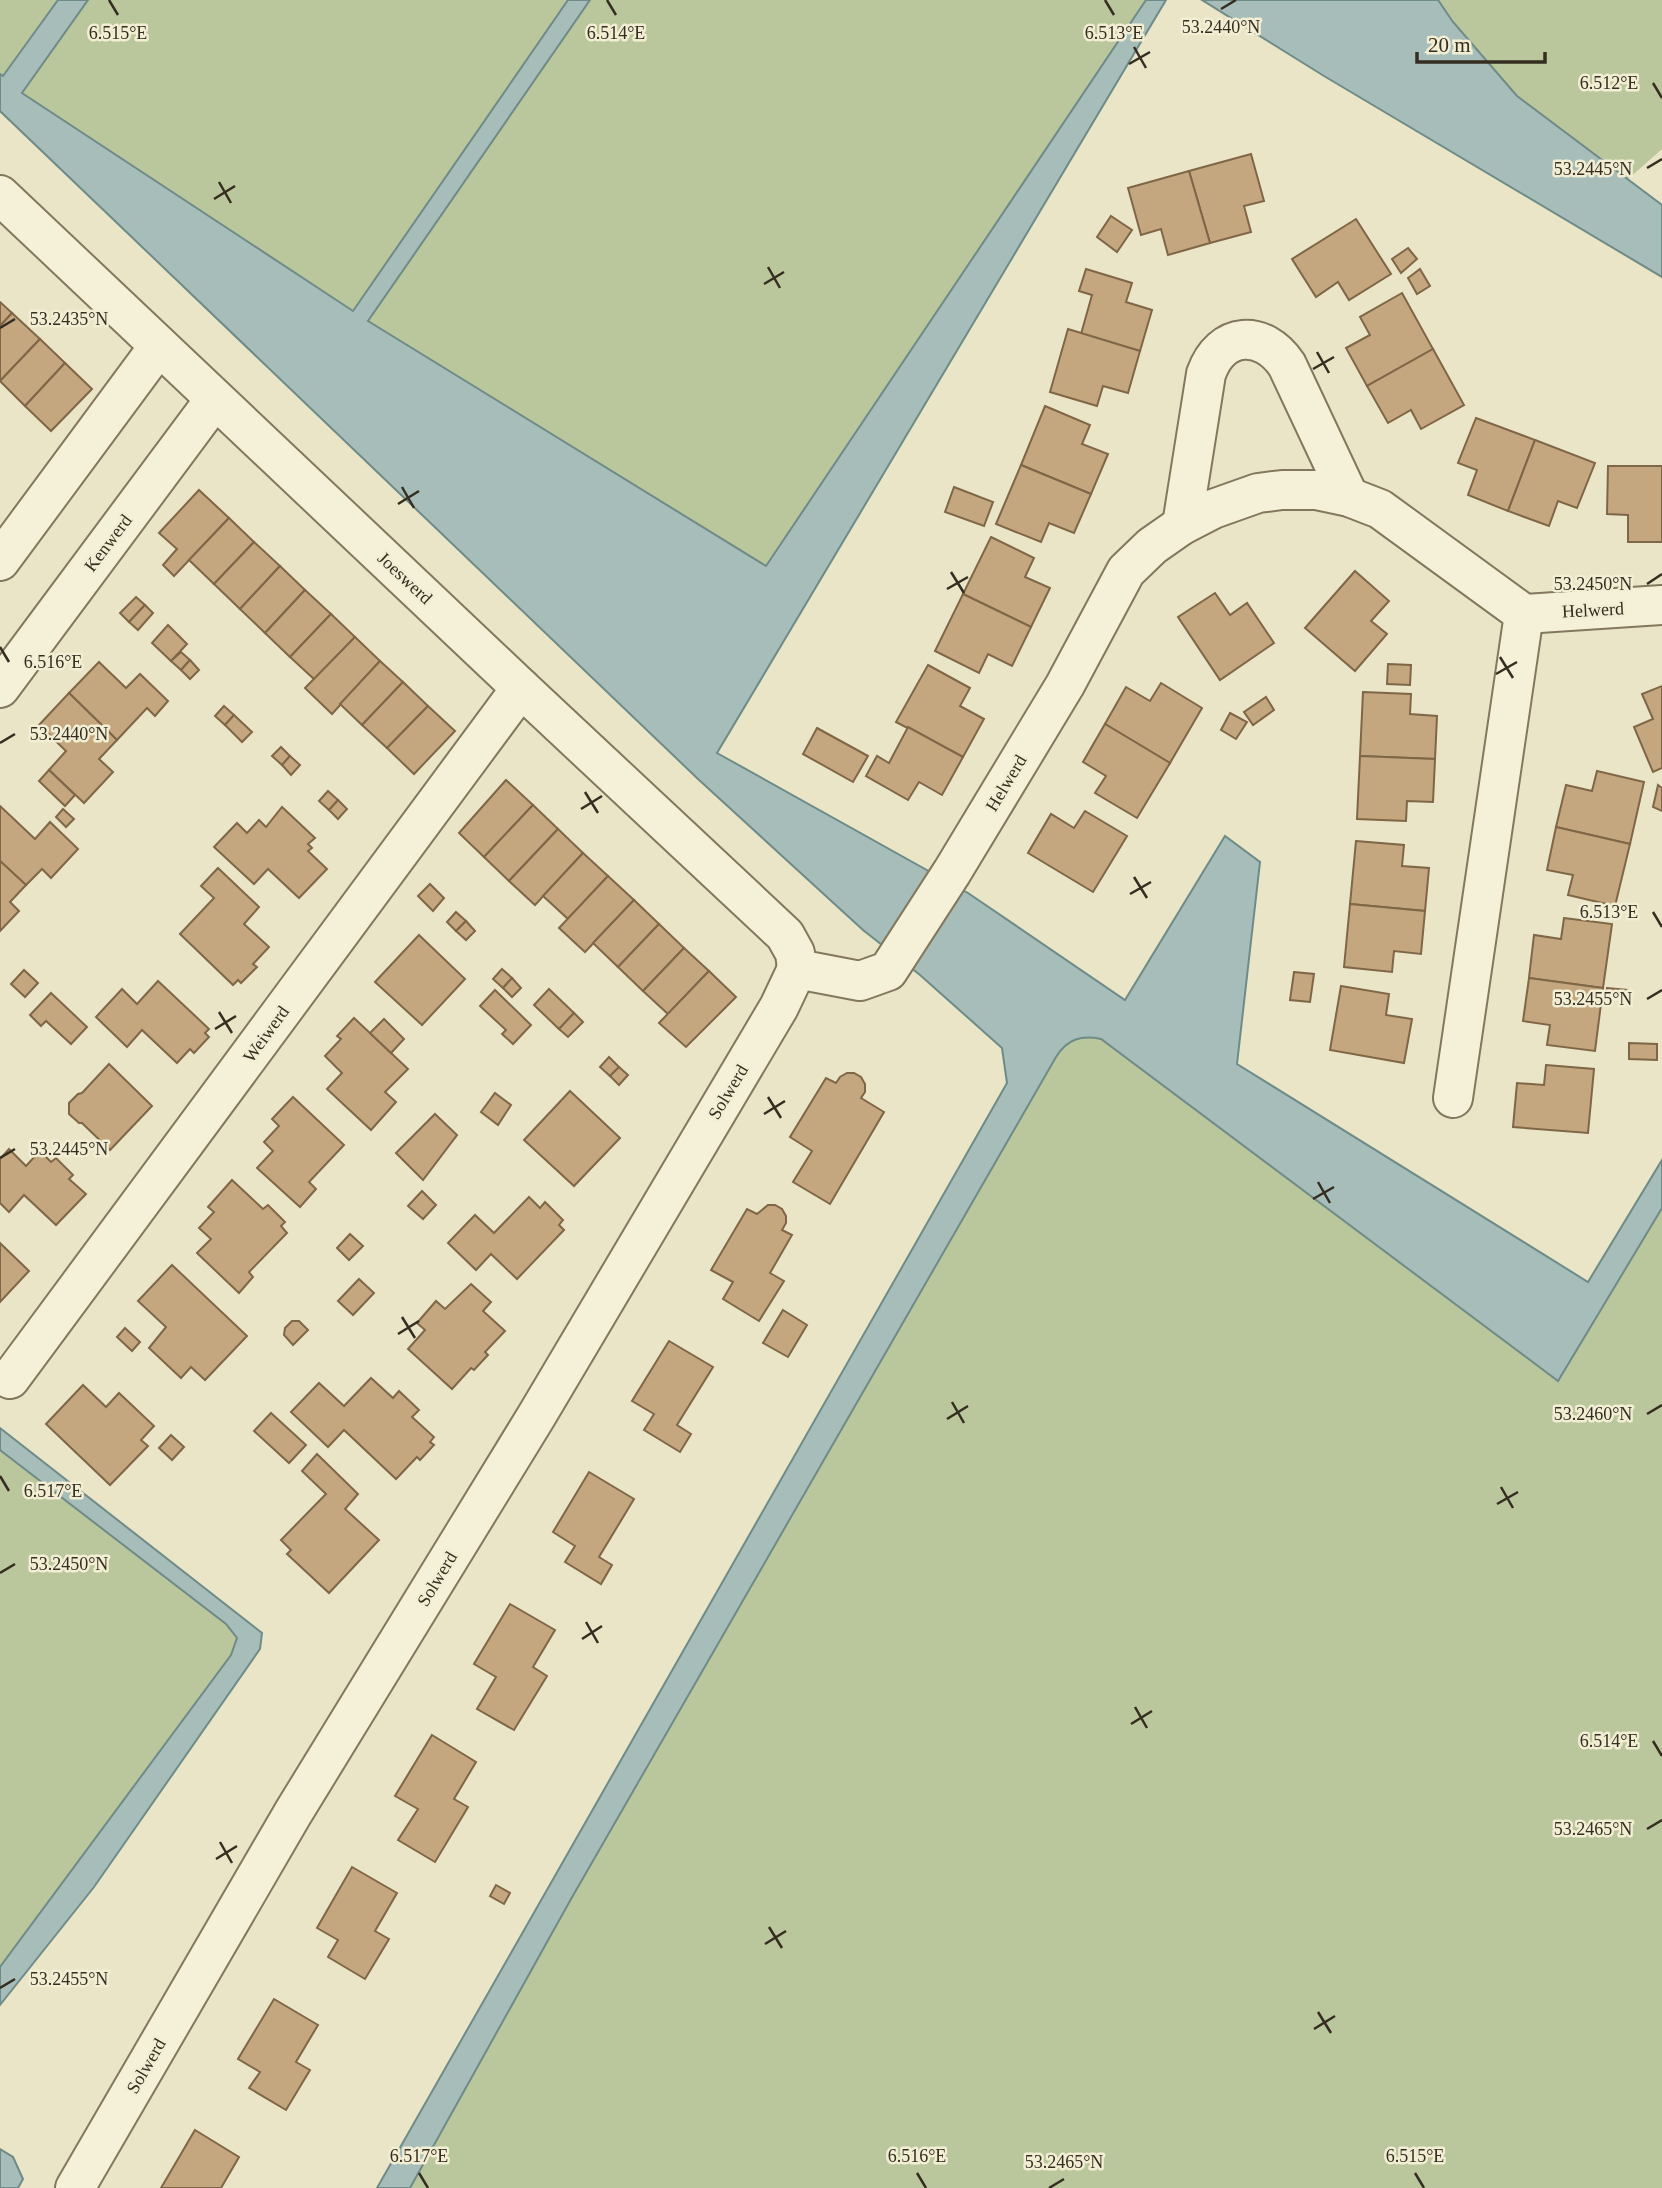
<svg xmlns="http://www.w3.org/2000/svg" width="1662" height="2188" font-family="Georgia,serif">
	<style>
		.green { fill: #bac69b }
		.water { fill: #a7bdba; stroke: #6e8b88; stroke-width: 2 }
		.building { fill: #c4a77f; stroke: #7f6646; stroke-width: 2 }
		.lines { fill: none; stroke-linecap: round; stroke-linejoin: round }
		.minor-casing { stroke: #83775d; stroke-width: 42 }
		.minor { stroke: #f5f1d8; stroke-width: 38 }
		.ticks { fill: none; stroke: #342d20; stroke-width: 2.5 }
		.labels { text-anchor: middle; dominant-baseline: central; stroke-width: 5; stroke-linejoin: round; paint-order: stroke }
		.street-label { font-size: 18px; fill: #342d20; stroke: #f2eed4 }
		.ticks-label { font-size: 18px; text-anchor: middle; fill: #342d20; stroke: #f2eed4; stroke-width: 5; stroke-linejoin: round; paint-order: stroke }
	</style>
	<rect width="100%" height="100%" fill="#e9e5c6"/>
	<g class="green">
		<path d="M0,0H1146L766,567L368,321L22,93L0,74Z"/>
		<path d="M1438,0H1662V149L1627,180L1517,96L1453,22Z"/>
		<path d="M1089,1037L1101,1039L1557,1381L1662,1208V2188H410L571,1899L1056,1057C1064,1043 1073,1039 1089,1037Z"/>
		<path d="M0,1450L226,1624L237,1638L231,1655L0,1967Z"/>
	</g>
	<g class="water">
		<path d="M58,0H88L22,93L353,311L568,0H590L368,321L766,566L1146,0H1166L717,753L968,893L1125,1000L1225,836L1260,862L1237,1064L1588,1282L1662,1160V1208L1558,1381L1101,1039C1081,1035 1067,1039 1056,1057L571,1899L410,2188H377L1007,1083L1002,1048L920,975L863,930L698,779L0,111V74L3,76Z"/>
		<path d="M1202,0H1438L1453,22L1517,96L1662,205V277L1324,76Z"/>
		<path d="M0,1428L262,1633L260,1649L94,1887L0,2005V1967L231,1655L237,1638L226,1624L0,1450Z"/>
		<path d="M0,2149L13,2157L23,2179L18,2188H0Z"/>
	</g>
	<g class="building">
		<path d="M1251,154L1264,201L1244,206L1251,232L1210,243L1189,171Z"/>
		<path d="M1189,171L1210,243L1168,255L1161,229L1141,235L1128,188Z"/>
		<path d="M1111,216L1132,230L1117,252L1097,237Z"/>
		<path d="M1356,219L1391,274L1349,300L1338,282L1316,297L1292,259Z"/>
		<path d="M1408,248L1417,259L1401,273L1392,259Z"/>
		<path d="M1086,269L1132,283L1126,302L1152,310L1140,351L1081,334L1092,295L1079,291Z"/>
		<path d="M1420,269L1430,286L1417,294L1408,278Z"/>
		<path d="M1402,293L1433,349L1367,386L1346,348L1370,335L1360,317Z"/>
		<path d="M0,302L12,313L0,326Z"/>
		<path d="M12,313L40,339L0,381V326Z"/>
		<path d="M1068,329L1140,351L1128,393L1103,386L1097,406L1050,392Z"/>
		<path d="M40,339L65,363L25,406L0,381Z"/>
		<path d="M1433,349L1464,405L1421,429L1411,410L1388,423L1367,386Z"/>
		<path d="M65,363L92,389L51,431L25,406Z"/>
		<path d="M1045,406L1090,425L1082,444L1108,454L1091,494L1021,465Z"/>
		<path d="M1476,418L1535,440L1508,511L1468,495L1477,470L1458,463Z"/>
		<path d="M1535,440L1595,463L1577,508L1558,501L1549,526L1508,511Z"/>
		<path d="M1021,465L1091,494L1074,533L1049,523L1041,542L996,524Z"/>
		<path d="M1608,466H1662V542H1628V515L1607,514Z"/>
		<path d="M954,487L993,502L984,526L945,512Z"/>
		<path d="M199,490L229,518L174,576L163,565L177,549L159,533Z"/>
		<path d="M229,518L254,542L214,584L189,560Z"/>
		<path d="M991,537L1034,558L1025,577L1050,588L1031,627L963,594Z"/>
		<path d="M254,542L280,566L240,609L214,584Z"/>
		<path d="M280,566L305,590L265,633L240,609Z"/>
		<path d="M1355,571L1389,601L1371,621L1387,634L1355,671L1305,628Z"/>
		<path d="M305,590L331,614L290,657L265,633Z"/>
		<path d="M1215,593L1230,615L1247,603L1274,643L1220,680L1178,617Z"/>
		<path d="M963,594L1031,627L1012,666L988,654L979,673L935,651Z"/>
		<path d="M136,597L145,605L129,622L120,613Z"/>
		<path d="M145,605L153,613L138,630L129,622Z"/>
		<path d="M331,614L355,637L315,680L290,657Z"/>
		<path d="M168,625L187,644L171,661L152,643Z"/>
		<path d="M355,637L380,661L332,714L305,688Z"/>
		<path d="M181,652L190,660L181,670L171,661Z"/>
		<path d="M190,660L199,670L190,679L181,670Z"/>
		<path d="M380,661L403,682L362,725L340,704Z"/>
		<path d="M99,662L126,688L140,674L168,701L155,716L147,708L117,740L69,693Z"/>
		<path d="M1388,664L1411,665L1410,685L1387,684Z"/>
		<path d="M928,665L970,688L960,706L984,719L963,757L896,722Z"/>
		<path d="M403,682L428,706L387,748L362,725Z"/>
		<path d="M1161,683L1202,708L1170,763L1105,724L1126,687L1150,701Z"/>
		<path d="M1662,686V768L1653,772L1634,727L1653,719L1642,694Z"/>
		<path d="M1363,692L1411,694L1410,714L1437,716L1435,759L1360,756Z"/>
		<path d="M69,693L117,740L99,759L113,772L84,803L49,770L66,751L39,725Z"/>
		<path d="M1266,697L1274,710L1253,725L1244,712Z"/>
		<path d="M224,706L234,715L225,725L215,716Z"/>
		<path d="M428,706L455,731L414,774L387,748Z"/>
		<path d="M1230,713L1247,722L1236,739L1221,730Z"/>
		<path d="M234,715L252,732L242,742L225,725Z"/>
		<path d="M1105,724L1170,763L1137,818L1095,793L1106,776L1083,762Z"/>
		<path d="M908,727L963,757L942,795L919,782L908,800L866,776L877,756L889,763Z"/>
		<path d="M817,728L868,756L853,782L803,754Z"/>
		<path d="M281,747L290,756L282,765L272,756Z"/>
		<path d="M290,756L300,765L291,775L282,765Z"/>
		<path d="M1360,756L1435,759L1433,802L1407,801L1406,821L1357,819Z"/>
		<path d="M49,770L75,795L65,806L39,781Z"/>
		<path d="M1597,771L1644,782L1630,844L1556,827L1566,785L1592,791Z"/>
		<path d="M506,780L533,805L484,857L459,833Z"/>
		<path d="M1658,785L1662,788V811L1653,807Z"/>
		<path d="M328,791L338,800L329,810L319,801Z"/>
		<path d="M338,800L347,809L338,819L329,810Z"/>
		<path d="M533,805L558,829L509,881L484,857Z"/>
		<path d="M0,806L35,839L50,822L78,849L51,878L42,869L26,885L0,861Z"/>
		<path d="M282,807L315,838L308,844L312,848L308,851L327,869L299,898L268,869L254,884L214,847L237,823L247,833L259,820L266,827Z"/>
		<path d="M63,809L74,819L66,827L56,817Z"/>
		<path d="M1085,811L1127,836L1093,892L1028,853L1051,814L1074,828Z"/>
		<path d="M1556,827L1630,844L1615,906L1568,895L1573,875L1547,870Z"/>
		<path d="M558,829L583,853L535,905L509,881Z"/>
		<path d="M1356,841L1404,845L1402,866L1429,868L1425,911L1350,904Z"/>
		<path d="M583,853L608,876L568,919L543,896Z"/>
		<path d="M0,861L26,885L10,902L19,911L0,931Z"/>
		<path d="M218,868L259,907L244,924L269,947L253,964L257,967L241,983L238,980L233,985L180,934L214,898L201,886Z"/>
		<path d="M608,876L634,900L585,952L559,928Z"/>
		<path d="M430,884L444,898L433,911L418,896Z"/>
		<path d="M634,900L659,924L618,967L593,943Z"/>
		<path d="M1350,904L1425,911L1421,954L1394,951L1392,972L1344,967Z"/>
		<path d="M456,912L466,921L456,931L447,922Z"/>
		<path d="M1564,918L1612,924L1603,988L1529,978L1534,935L1561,939Z"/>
		<path d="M466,921L475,931L466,940L456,931Z"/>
		<path d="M659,924L684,948L643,991L618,967Z"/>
		<path d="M419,935L465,979L422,1025L375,982Z"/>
		<path d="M684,948L709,971L668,1014L643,991Z"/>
		<path d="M502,969L512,978L503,988L493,979Z"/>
		<path d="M24,970L38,983L25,997L11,984Z"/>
		<path d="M709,971L736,997L686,1047L659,1023Z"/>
		<path d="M1294,972L1314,974L1310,1002L1290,1000Z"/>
		<path d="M512,978L521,988L512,997L503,988Z"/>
		<path d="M1529,978L1603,988L1595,1051L1547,1045L1550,1025L1523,1021Z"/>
		<path d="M158,981L209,1029L205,1033L209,1037L194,1053L190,1049L177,1063L142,1030L127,1047L96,1017L122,989L137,1004Z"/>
		<path d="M1341,986L1389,994L1386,1015L1412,1019L1404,1063L1330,1050Z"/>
		<path d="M1607,988L1627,990L1626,998L1606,995Z"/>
		<path d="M549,989L574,1013L559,1029L534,1005Z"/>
		<path d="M495,990L531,1025L513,1044L502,1034L506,1030L480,1006Z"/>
		<path d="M51,993L87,1027L71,1044L46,1021L41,1026L30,1015Z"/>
		<path d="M574,1013L583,1022L568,1037L559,1029Z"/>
		<path d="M354,1018L408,1069L385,1092L396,1102L371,1130L327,1089L342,1073L325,1056L341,1039L337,1036Z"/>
		<path d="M384,1019L404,1039L391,1053L370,1033Z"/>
		<path d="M1629,1043L1657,1044V1060L1629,1059Z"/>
		<path d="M609,1057L619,1067L610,1076L600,1067Z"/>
		<path d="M109,1064L152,1106L110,1150L82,1123H79L69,1114V1103L78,1094L82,1093Z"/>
		<path d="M1546,1065L1594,1069L1588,1133L1513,1127L1517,1083L1544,1085Z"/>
		<path d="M619,1067L628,1075L619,1085L610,1076Z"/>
		<path d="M847,1073H854L861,1077L865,1084V1092L861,1098L884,1112L830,1204L793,1182L812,1151L790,1137L826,1078L836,1083L840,1077Z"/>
		<path d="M570,1091L620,1138L574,1186L524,1140Z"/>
		<path d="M495,1093L511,1105L498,1125L481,1112Z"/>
		<path d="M293,1097L344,1145L309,1182L316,1189L300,1207L257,1168L273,1151L264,1142L279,1126L272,1119Z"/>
		<path d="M435,1114L457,1135L423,1180L396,1153Z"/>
		<path d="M9,1149L26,1166L40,1151L51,1162L56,1158L73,1175L69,1179L86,1194L56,1225L24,1195L9,1212L0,1203V1159Z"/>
		<path d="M232,1180L263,1209L268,1205L285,1222L281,1226L287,1233L249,1272L253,1277L239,1293L197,1253L211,1239L199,1228L214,1212L208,1207Z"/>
		<path d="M422,1191L436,1205L423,1219L408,1206Z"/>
		<path d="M529,1197L540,1208L545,1202L563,1220L559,1225L564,1230L517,1279L491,1254L476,1270L448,1243L475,1215L494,1233Z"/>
		<path d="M768,1205H775L782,1209L786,1216V1223L782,1230L792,1235L770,1273L784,1281L759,1321L723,1299L733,1282L711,1270L747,1209L757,1214Z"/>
		<path d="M350,1234L363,1246L349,1260L337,1248Z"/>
		<path d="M0,1243L29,1271L0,1302Z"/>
		<path d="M172,1265L247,1336L205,1380L191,1367L181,1378L149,1348L166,1327L138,1301Z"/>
		<path d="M359,1279L374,1293L353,1315L338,1301Z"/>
		<path d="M471,1284L491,1302L483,1311L505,1331L485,1352L488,1355L474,1370L471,1368L452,1389L408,1349L425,1330L417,1323L436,1301L445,1309Z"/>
		<path d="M783,1310L807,1325L788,1357L763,1343Z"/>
		<path d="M292,1321H299L308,1330L293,1345L284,1335L285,1328Z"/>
		<path d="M125,1328L140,1342L132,1351L117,1337Z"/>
		<path d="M669,1341L713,1367L677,1425L691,1434L680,1452L644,1430L654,1414L632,1401Z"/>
		<path d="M371,1378L393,1398L399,1391L419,1410L412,1417L434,1437L430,1442L434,1445L420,1460L417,1457L396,1479L344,1430L328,1447L291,1412L319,1383L344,1406Z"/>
		<path d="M83,1385L106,1407L119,1393L154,1426L141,1440L148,1446L110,1485L46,1424Z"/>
		<path d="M271,1413L306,1445L289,1463L254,1431Z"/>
		<path d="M171,1435L184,1447L172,1460L159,1448Z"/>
		<path d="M317,1454L358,1494L345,1509L379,1540L329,1593L287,1554L291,1550L281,1540L326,1494L302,1471Z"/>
		<path d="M589,1472L634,1499L599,1557L612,1565L601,1584L565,1562L575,1546L553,1532Z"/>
		<path d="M510,1604L555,1630L533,1667L547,1676L514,1730L477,1709L496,1677L474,1664Z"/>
		<path d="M432,1735L476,1762L454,1799L468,1807L435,1862L398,1840L418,1809L395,1796Z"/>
		<path d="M352,1867L397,1893L375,1931L389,1939L365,1979L328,1957L338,1940L317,1928Z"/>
		<path d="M496,1885L510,1893L504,1904L490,1896Z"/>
		<path d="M274,1999L318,2025L296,2062L310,2070L286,2110L249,2088L260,2072L238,2059Z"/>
		<path d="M195,2130L239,2157L221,2188H161Z"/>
	</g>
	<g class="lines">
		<g class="minor-casing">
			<g id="minor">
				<path d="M0,195L521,688L785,935L795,953L797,969"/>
				<path d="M1182,525L1206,374C1221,331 1263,329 1287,365L1349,497"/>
				<path d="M0,561L159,346"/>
				<path d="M1524,614L1662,605"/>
				<path d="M0,688L215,399"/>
				<path d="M797,969L860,981L888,971L952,872L1065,685L1126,571L1152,546L1182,525L1213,509L1258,493L1282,490H1316L1349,497L1380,509L1524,614L1453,1098"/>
				<path d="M10,1379L521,688"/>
				<path d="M75,2188L293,1813L537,1415L779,1007L797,969"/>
			</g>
		</g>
		<use href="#minor" class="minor"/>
	</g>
	<path class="ticks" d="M109,0L118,15M607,0L616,15M1105,0L1114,15M1221,9L1236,0M1134,47L1146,68M1129,64L1150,52M1653,83L1662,98M1647,168L1662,159M219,182L231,203M214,199L235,186M768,267L780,288M764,284L784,272M0,328L15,319M1317,352L1329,373M1313,369L1334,357M402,487L414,508M398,504L419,491M951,572L964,593M1647,584L1662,574M947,589L968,577M0,647L9,662M1500,657L1513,678M1496,674L1517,662M0,743L15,734M585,792L598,813M581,809L602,796M1134,877L1147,898M1130,894L1151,882M1653,912L1662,927M1647,999L1662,990M219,1012L232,1033M215,1029L236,1016M768,1097L781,1118M764,1114L785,1101M0,1158L15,1149M1318,1182L1330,1203M1313,1199L1334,1187M402,1317L415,1338M398,1334L419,1321M952,1402L964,1423M1647,1414L1662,1405M947,1419L968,1406M0,1476L9,1491M1501,1487L1513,1508M1497,1504L1518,1492M0,1573L15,1564M586,1622L598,1643M582,1639L602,1626M1135,1707L1147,1728M1131,1724L1152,1711M1653,1741L1662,1756M1647,1829L1662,1820M220,1842L232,1863M216,1859L237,1846M769,1927L782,1948M765,1944L786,1931M0,1988L15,1979M1318,2012L1331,2033M1314,2029L1335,2016M419,2173L428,2188M917,2173L926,2188M1415,2173L1424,2188M1049,2188L1064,2179"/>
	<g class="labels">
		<g class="street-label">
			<text transform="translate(108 543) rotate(-53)">Kenwerd</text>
			<text transform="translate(405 578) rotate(43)">Joeswerd</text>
			<text transform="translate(1593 610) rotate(-3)">Helwerd</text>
			<text transform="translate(1006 783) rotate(-59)">Helwerd</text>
			<text transform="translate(266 1034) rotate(-54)">Weiwerd</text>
			<text transform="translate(728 1092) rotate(-59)">Solwerd</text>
			<text transform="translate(437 1579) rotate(-59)">Solwerd</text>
			<text transform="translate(146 2066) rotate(-60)">Solwerd</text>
		</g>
	</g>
	<g class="ticks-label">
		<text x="1221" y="33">53.2440°N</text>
		<text x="616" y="39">6.514°E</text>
		<text x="1114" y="39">6.513°E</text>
		<text x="118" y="39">6.515°E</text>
		<text x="1609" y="89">6.512°E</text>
		<text x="1593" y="175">53.2445°N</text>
		<text x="69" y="325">53.2435°N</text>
		<text x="1593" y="590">53.2450°N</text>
		<text x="53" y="668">6.516°E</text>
		<text x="69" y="740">53.2440°N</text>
		<text x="1609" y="918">6.513°E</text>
		<text x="1593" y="1005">53.2455°N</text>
		<text x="69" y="1155">53.2445°N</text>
		<text x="1593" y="1420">53.2460°N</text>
		<text x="53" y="1497">6.517°E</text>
		<text x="69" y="1570">53.2450°N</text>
		<text x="1609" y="1747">6.514°E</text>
		<text x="1593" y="1835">53.2465°N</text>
		<text x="69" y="1985">53.2455°N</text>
		<text x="419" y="2162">6.517°E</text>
		<text x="917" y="2162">6.516°E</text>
		<text x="1415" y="2162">6.515°E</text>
		<text x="1064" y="2168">53.2465°N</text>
	</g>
	<path d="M1417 52v10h128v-10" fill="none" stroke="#342d20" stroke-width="3.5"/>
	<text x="1428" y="52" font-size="21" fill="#342d20" stroke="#f2eed4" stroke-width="5" paint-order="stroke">20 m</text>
</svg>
